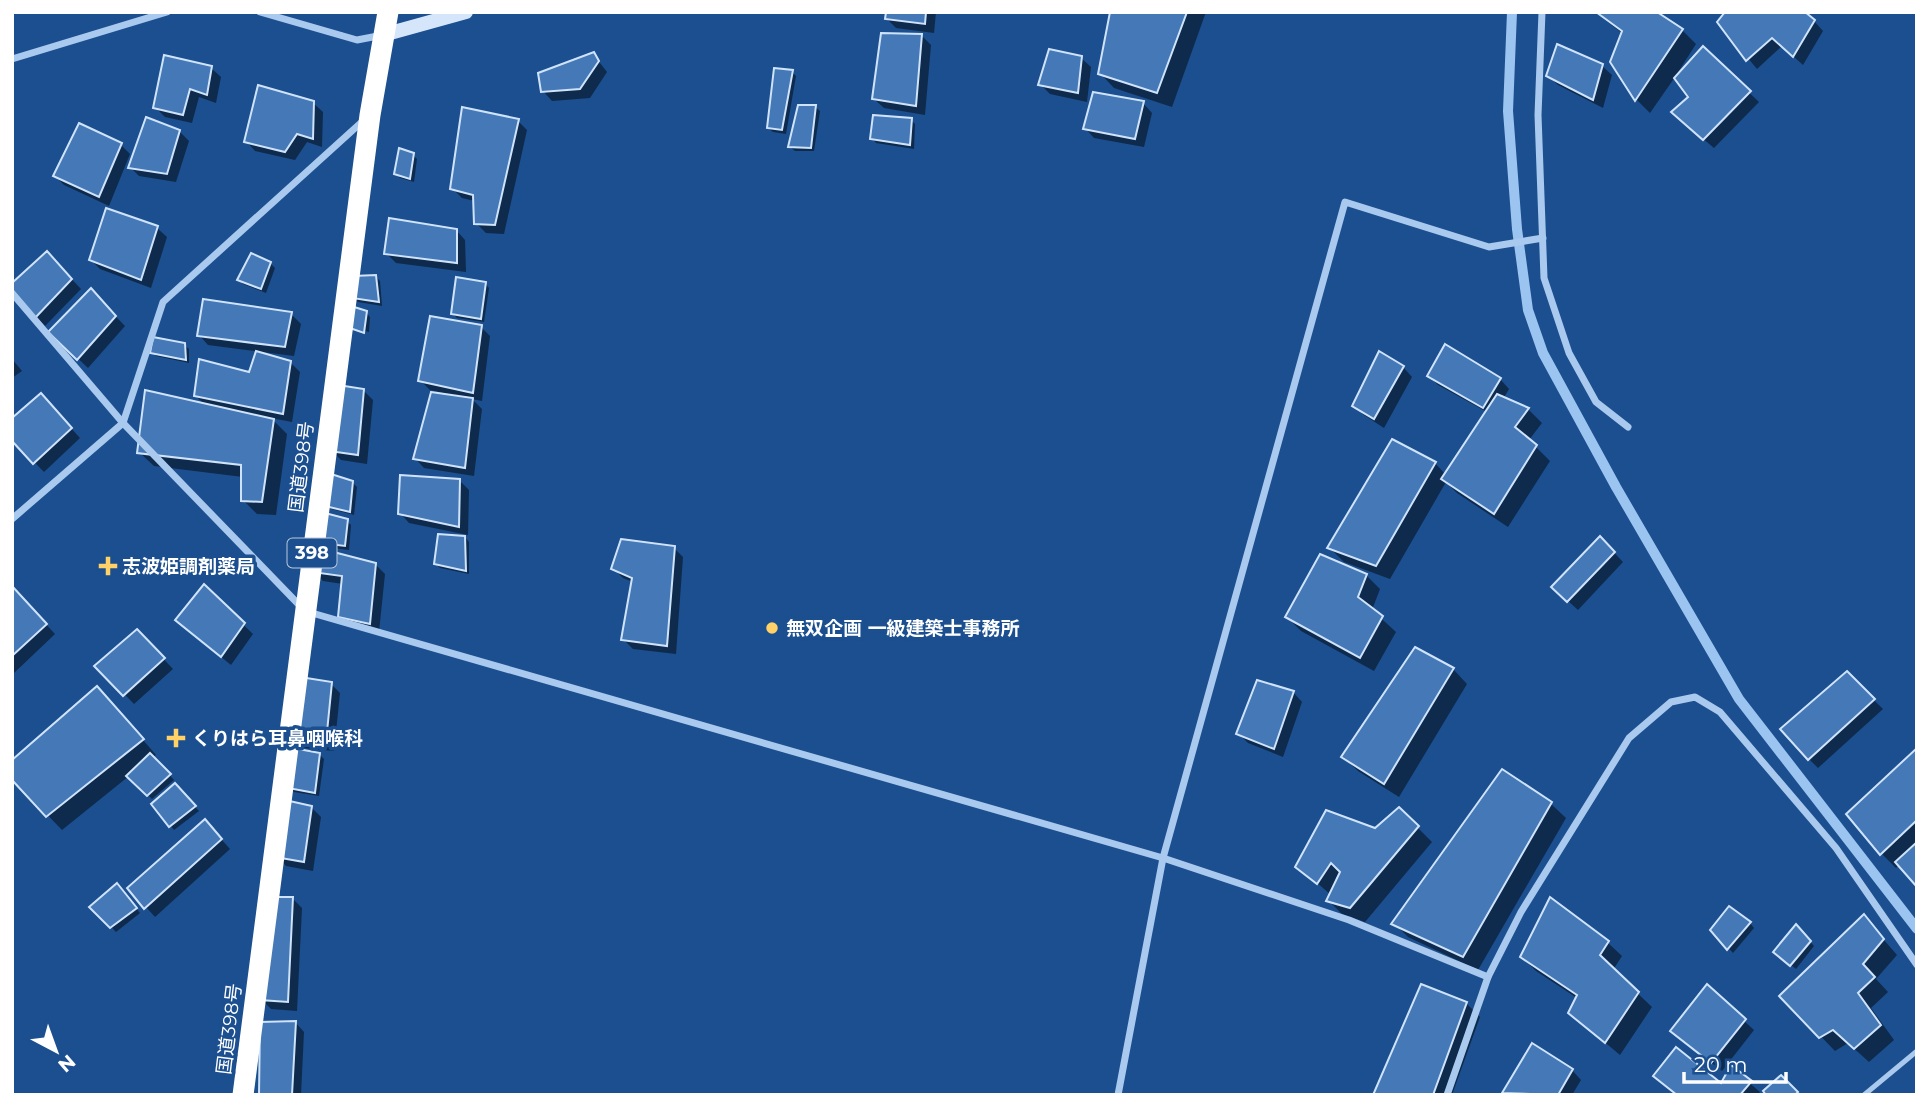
<svg xmlns="http://www.w3.org/2000/svg" width="1929" height="1107" font-family="Montserrat,'Noto Sans JP',sans-serif">
	<style>
		.shadow { fill: #0007 }
		.lines { fill: none; stroke-linecap: round; stroke-linejoin: round }
		.stream { stroke: #9cc4f0; stroke-width: 10 }
		.building { fill: #4478b7; stroke: #cfe3fa; stroke-width: 2 }
		.lane { stroke: #a9c9ee; stroke-width: 5 }
		.street { stroke: #a9c9ee; stroke-width: 7 }
		.secondary { stroke: #d6e6fa; stroke-width: 14 }
		.highway { stroke: #fff; stroke-width: 21 }
		.poi-dot { fill: #ffd166; stroke: #1b4f8f; stroke-width: 2.5 }
		.labels { text-anchor: middle; dominant-baseline: central; stroke-width: 7; stroke-linejoin: round; paint-order: stroke }
		.shield { fill: #1b4f8f; stroke: #bbcadd; stroke-width: 2 }
		.shield-label { font-size: 18px; font-weight: bold; fill: #fff }
		.street-label { font-size: 19px; fill: #fff; stroke: #1b4f8f }
		.poi-label { font-size: 19px; font-weight: bold; fill: #fff; stroke: #1b4f8f; text-anchor: start }
	</style>
	<rect width="100%" height="100%" fill="#1b4f8f"/>
	<g class="shadow">
		<path d="M888,12H936L934,33L896,28L887,19Z"/>
		<path d="M1112,12H1206L1172,107L1114,88L1100,73Z"/>
		<path d="M1595,12H1653L1682,30L1696,44L1675,77L1676,78L1703,49L1759,102L1714,148L1682,121L1691,97L1675,77L1650,113L1637,100L1612,62L1623,34Z"/>
		<path d="M1814,21L1823,31L1803,65L1782,46L1757,69L1719,23Z"/>
		<path d="M921,35L931,45L925,115L884,108L874,99Z"/>
		<path d="M593,54L607,72L590,98L552,101L543,91Z"/>
		<path d="M1081,58L1091,67L1087,102L1050,94L1040,84Z"/>
		<path d="M1602,66L1612,75L1603,108L1558,85L1548,76Z"/>
		<path d="M211,68L221,77L216,103L199,97L192,123L165,117L155,107Z"/>
		<path d="M792,72L796,76L786,134L773,132L768,128Z"/>
		<path d="M313,103L323,112L322,147L307,142L295,160L255,151L246,141Z"/>
		<path d="M1143,103L1152,113L1144,147L1094,138L1085,128Z"/>
		<path d="M815,107L820,111L814,151H795L790,147Z"/>
		<path d="M911,120L915,124L914,149L876,143L872,138Z"/>
		<path d="M518,121L527,130L504,234L486,233L476,223L475,201L462,198L452,188Z"/>
		<path d="M179,131L189,141L176,182L139,176L130,167Z"/>
		<path d="M121,145L130,154L109,206L64,185L55,176Z"/>
		<path d="M413,155L417,159L414,182L400,178L396,174Z"/>
		<path d="M107,210L157,228L167,237L151,288L100,269L91,260Z"/>
		<path d="M456,230L465,240L466,272L396,263L386,253Z"/>
		<path d="M47,253L81,289L45,326L36,317Z"/>
		<path d="M270,263L275,268L266,293L243,284L239,280Z"/>
		<path d="M375,276L380,281L382,306L358,302L354,298Z"/>
		<path d="M485,283L489,288L484,322L457,318L453,314Z"/>
		<path d="M91,291L125,326L88,368L50,332Z"/>
		<path d="M366,312L370,317L369,332L351,327Z"/>
		<path d="M291,314L301,324L294,356L208,345L199,335Z"/>
		<path d="M481,327L490,336L482,401L472,399L482,409L474,476L424,468L415,458L448,394L430,390L420,380Z"/>
		<path d="M184,345L189,349V363L156,356L152,352Z"/>
		<path d="M12,359L22,371L12,378Z"/>
		<path d="M290,362L300,372L292,422L271,418L287,434L276,515L257,514L243,500V477L154,466L139,452L205,405L196,396Z"/>
		<path d="M1403,367L1412,377L1384,428L1364,415L1354,406Z"/>
		<path d="M1429,376L1500,379L1509,389L1503,399L1528,409L1542,423L1529,440L1550,461L1508,527L1457,493L1446,482L1390,579L1344,562L1330,548L1435,463L1446,475L1487,412L1438,385Z"/>
		<path d="M363,390L373,400L367,464L341,460L331,450Z"/>
		<path d="M50,405L80,438L44,472L12,439Z"/>
		<path d="M460,481L469,490L468,535L409,523L400,513Z"/>
		<path d="M352,482L357,487L354,515L331,509L326,505Z"/>
		<path d="M347,521L351,525L349,550L326,547L321,543Z"/>
		<path d="M465,537L469,542V574L440,568L435,563Z"/>
		<path d="M1600,538L1623,562L1578,610L1553,587Z"/>
		<path d="M674,548L683,557L676,654L633,649L623,639L633,582L623,578L613,568Z"/>
		<path d="M375,564L385,574L379,632L349,626L340,617L343,584L323,581L314,572Z"/>
		<path d="M1366,575L1380,589L1372,610L1396,632L1374,671L1301,631L1287,617Z"/>
		<path d="M204,587L253,634L231,665L187,629Z"/>
		<path d="M12,588L55,634L14,673L12,671Z"/>
		<path d="M137,631L173,669L134,704L97,666Z"/>
		<path d="M1453,669L1467,684L1399,797L1358,771L1343,757Z"/>
		<path d="M1847,674L1883,709L1818,768L1809,759Z"/>
		<path d="M331,684L340,693L334,751L303,748L293,739Z"/>
		<path d="M1293,692L1302,702L1283,757L1248,743L1238,733Z"/>
		<path d="M111,703L156,755L153,757L174,780L152,799L129,776L62,830L12,778Z"/>
		<path d="M1917,751V884L1899,865L1896,868L1882,854L1848,814Z"/>
		<path d="M320,755L324,759L319,796L294,792L289,787Z"/>
		<path d="M1503,771L1551,804L1566,818L1478,970L1408,937L1394,923Z"/>
		<path d="M175,786L199,811L174,830L153,804Z"/>
		<path d="M311,807L321,817L313,871L286,866L277,856Z"/>
		<path d="M1399,809L1432,842L1365,922L1342,914L1328,900L1331,895L1298,866L1375,830Z"/>
		<path d="M214,831L230,849L155,917L146,907Z"/>
		<path d="M121,889L140,913L116,932L92,907Z"/>
		<path d="M293,899L302,908L297,1011L271,1009L261,999Z"/>
		<path d="M1864,917L1897,955L1876,979L1888,992L1871,1008L1894,1040L1869,1062L1848,1043L1835,1051L1782,996Z"/>
		<path d="M1750,923L1754,928L1733,953L1712,930Z"/>
		<path d="M1796,927L1814,946L1796,969L1780,956Z"/>
		<path d="M1607,942L1622,956L1613,970L1652,1007L1620,1055L1570,1013L1577,998L1536,971L1522,957Z"/>
		<path d="M1707,987L1754,1030L1722,1071L1682,1040Z"/>
		<path d="M1466,1003L1480,1017L1452,1095H1375Z"/>
		<path d="M295,1022L304,1032L301,1095H260Z"/>
		<path d="M1732,1068L1760,1092L1758,1095H1677L1655,1076L1721,1086Z"/>
		<path d="M1572,1070L1581,1080L1572,1095H1506L1504,1093Z"/>
	</g>
	<g class="lines">
		<path class="stream" d="M1512,12L1508,111L1517,229L1528,310L1543,353L1616,487L1739,699L1917,929"/>
	</g>
	<g class="building">
		<path d="M886,12H926L925,24L885,19Z"/>
		<path d="M1110,12H1187L1157,93L1098,74Z"/>
		<path d="M1596,12H1657L1683,29L1635,101L1610,62L1622,31Z"/>
		<path d="M1725,12H1805L1815,20L1793,57L1772,38L1746,61L1717,22Z"/>
		<path d="M881,33L922,34L916,106L872,99Z"/>
		<path d="M1557,44L1603,64L1593,100L1546,76Z"/>
		<path d="M1703,46L1751,91L1703,140L1671,112L1688,97L1674,78Z"/>
		<path d="M1049,49L1082,56L1078,93L1038,85Z"/>
		<path d="M594,52L599,61L580,89L541,92L538,73Z"/>
		<path d="M164,55L212,66L207,95L190,89L183,115L153,108Z"/>
		<path d="M774,68L793,70L782,130L767,128Z"/>
		<path d="M258,85L314,101L313,139L297,134L285,152L244,142Z"/>
		<path d="M1093,92L1144,101L1135,139L1083,129Z"/>
		<path d="M798,105H816L811,148L788,147Z"/>
		<path d="M462,107L519,119L495,225L474,224L473,195L450,189Z"/>
		<path d="M873,115L912,118L910,145L870,139Z"/>
		<path d="M146,117L180,130L167,174L128,168Z"/>
		<path d="M79,123L122,143L99,197L53,176Z"/>
		<path d="M399,148L414,153L410,179L394,174Z"/>
		<path d="M106,208L158,226L141,280L89,260Z"/>
		<path d="M389,218L457,229V263L384,254Z"/>
		<path d="M47,251L72,279L35,318L12,293V283Z"/>
		<path d="M251,253L271,262L261,289L237,280Z"/>
		<path d="M376,275L379,302L352,298L353,276Z"/>
		<path d="M456,277L486,282L481,319L451,314Z"/>
		<path d="M91,288L116,316L77,360L48,332Z"/>
		<path d="M203,299L292,312L285,347L197,336Z"/>
		<path d="M351,306L367,311L364,333L347,327Z"/>
		<path d="M430,316L482,325L473,393L418,381Z"/>
		<path d="M153,337L185,343L186,360L150,353Z"/>
		<path d="M1445,344L1501,378L1483,408L1427,376Z"/>
		<path d="M256,351L291,361L283,414L194,396L199,359L249,372Z"/>
		<path d="M1379,351L1404,366L1374,419L1352,406Z"/>
		<path d="M338,385L364,389L358,455L329,451Z"/>
		<path d="M145,390L274,419L262,502L241,501V465L137,453Z"/>
		<path d="M431,392L473,398L465,468L413,459Z"/>
		<path d="M41,393L72,428L33,464L12,441V418Z"/>
		<path d="M1497,394L1529,408L1515,427L1537,445L1494,514L1441,479Z"/>
		<path d="M1392,439L1436,462L1376,566L1327,548Z"/>
		<path d="M331,474L353,481L350,512L325,506Z"/>
		<path d="M400,475L460,479L459,527L398,514Z"/>
		<path d="M325,513L348,519L345,546L320,543Z"/>
		<path d="M438,534L465,536L466,571L434,564Z"/>
		<path d="M1600,536L1615,552L1567,602L1551,587Z"/>
		<path d="M621,539L675,546L667,646L621,640L632,578L611,569Z"/>
		<path d="M318,548L376,563L370,624L338,617L342,576L312,572Z"/>
		<path d="M1320,554L1367,574L1358,597L1383,616L1360,658L1285,617Z"/>
		<path d="M204,584L245,623L221,657L175,620Z"/>
		<path d="M12,586L47,624L12,656Z"/>
		<path d="M137,629L165,658L123,696L94,666Z"/>
		<path d="M1415,647L1454,668L1384,784L1341,757Z"/>
		<path d="M1847,671L1875,699L1808,760L1780,729Z"/>
		<path d="M300,677L332,682L326,742L291,740Z"/>
		<path d="M1257,680L1294,691L1274,749L1236,734Z"/>
		<path d="M97,686L144,739L46,817L12,780V760Z"/>
		<path d="M293,748L320,753L315,793L288,788Z"/>
		<path d="M1917,748V820L1880,855L1846,814Z"/>
		<path d="M150,753L171,774L147,796L126,776Z"/>
		<path d="M1502,769L1552,802L1463,957L1391,924Z"/>
		<path d="M175,783L196,806L169,827L151,804Z"/>
		<path d="M285,800L312,806L304,862L275,857Z"/>
		<path d="M1399,807L1419,826L1350,908L1326,901L1340,872L1331,863L1317,884L1295,867L1326,810L1375,828Z"/>
		<path d="M205,819L222,839L144,909L127,888Z"/>
		<path d="M1917,842V887L1895,862Z"/>
		<path d="M117,883L137,908L110,928L89,907Z"/>
		<path d="M270,897H293L288,1002L260,1000Z"/>
		<path d="M1550,897L1609,941L1600,955L1639,992L1605,1043L1568,1013L1577,995L1520,957Z"/>
		<path d="M1729,906L1751,922L1727,950L1710,930Z"/>
		<path d="M1864,914L1884,939L1863,964L1875,977L1858,993L1881,1025L1854,1049L1833,1030L1819,1038L1779,996Z"/>
		<path d="M1796,924L1811,941L1790,966L1773,952Z"/>
		<path d="M1421,984L1467,1002L1433,1095H1373Z"/>
		<path d="M1707,984L1746,1019L1711,1063L1670,1031Z"/>
		<path d="M296,1021L292,1095H259L260,1022Z"/>
		<path d="M1532,1043L1573,1069L1558,1095L1502,1093Z"/>
		<path d="M1676,1047L1721,1083L1731,1065L1752,1081L1740,1095H1677L1653,1076Z"/>
		<path d="M1781,1075L1798,1092L1795,1095H1766L1763,1091Z"/>
	</g>
	<g class="lines">
		<path class="lane" d="M1864,1095L1917,1051"/>
		<g class="street">
			<path d="M260,12L357,40L383,35"/>
			<path d="M1542,12L1538,115L1544,278L1569,353L1596,402L1628,427"/>
			<path d="M12,59L167,12"/>
			<path d="M12,293L123,423L305,611L1163,858L1349,920L1488,977"/>
			<path d="M12,519L123,423L163,302L364,120"/>
			<path d="M1118,1095L1163,858L1345,202L1489,247L1543,238"/>
			<path d="M1447,1095L1488,977L1521,912L1629,738L1671,702L1695,697L1720,712L1836,848L1917,965"/>
		</g>
		<path class="secondary" d="M383,35L466,12"/>
		<path class="highway" d="M243,1095L370,115L388,12"/>
	</g>
	<g class="poi-dot">
		<path d="M104.5 555.5h7v7h7v7h-7v7h-7v-7h-7v-7h7z"/>
		<circle cx="772" cy="628" r="7"/>
		<path d="M172.5 727.5h7v7h7v7h-7v7h-7v-7h-7v-7h7z"/>
	</g>
	<g class="labels">
		<rect class="shield" x="287.5" y="538.5" width="49" height="29" rx="5"/>
		<g class="shield-label">
			<text x="312" y="553">398</text>
		</g>
		<g class="street-label">
			<text transform="translate(301 467) rotate(-83)">国道398号</text>
			<text transform="translate(229 1029) rotate(-83)">国道398号</text>
		</g>
		<g class="poi-label">
			<text x="122" y="566">志波姫調剤薬局</text>
			<text x="786" y="628">無双企画 一級建築士事務所</text>
			<text x="192" y="738">くりはら耳鼻咽喉科</text>
		</g>
	</g>
	<rect width="1929" height="1107" fill="none" stroke="#ffffff" stroke-width="28"/>
	<g transform="translate(56 1051) rotate(139)" stroke="#1b4f8f" stroke-width="5" paint-order="stroke">
	<path d="M0-5L12 26L0 18L-12 26Z" fill="#ffffff"/>
	<text y="-10" font-size="19" font-weight="bold" text-anchor="middle" fill="#ffffff">N</text>
	</g>
	<path d="M1684 1072v10h102v-10" fill="none" stroke="#ffffff" stroke-width="3.5"/>
	<text x="1694" y="1072" font-size="21" fill="#ffffff" stroke="#1b4f8f" stroke-width="5" paint-order="stroke">20 m</text>
</svg>
